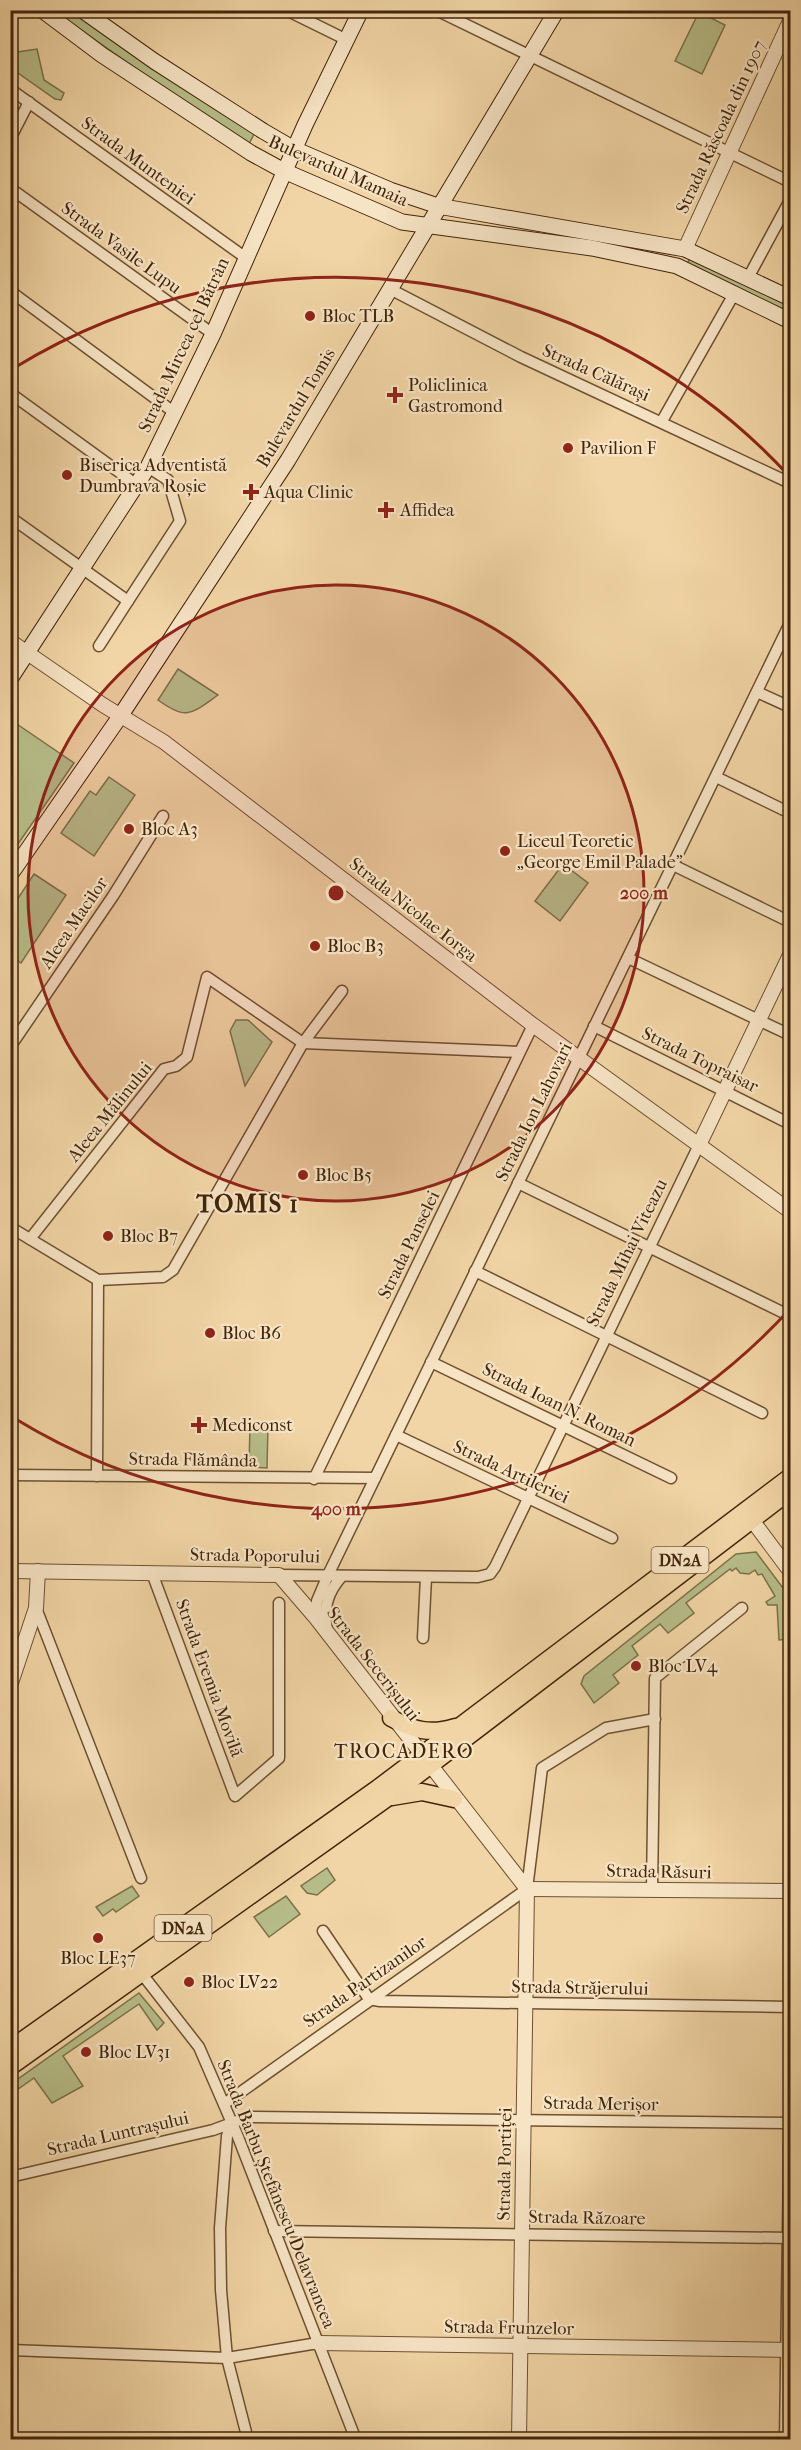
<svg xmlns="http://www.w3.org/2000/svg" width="801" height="2450" font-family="'IM FELL French Canon',serif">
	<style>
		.green { fill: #b7be89; stroke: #7c724a; stroke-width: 1.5 }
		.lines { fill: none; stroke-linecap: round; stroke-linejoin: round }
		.minor-casing { stroke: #6d5131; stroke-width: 13 }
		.tertiary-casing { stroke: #6d5131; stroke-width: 16 }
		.secondary-casing { stroke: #41250a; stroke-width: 17 }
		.primary-casing { stroke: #41250a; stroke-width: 19 }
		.minor { stroke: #f7e4c5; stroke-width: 10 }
		.tertiary { stroke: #f7e4c5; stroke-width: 14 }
		.secondary { stroke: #f7e4c5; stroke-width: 15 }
		.primary { stroke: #f2d5a6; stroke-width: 16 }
		.ring { fill: none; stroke: #8f2418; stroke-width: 3 }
		.poi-dot { fill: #8f2418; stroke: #f7e4c5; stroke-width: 2 }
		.labels { text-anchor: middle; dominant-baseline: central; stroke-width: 4.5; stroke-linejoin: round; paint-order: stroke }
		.shield { fill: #f7e4c5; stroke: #785e42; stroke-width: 1.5 }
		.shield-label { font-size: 16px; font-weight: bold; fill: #41250a }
		.street-label { font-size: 18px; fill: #41250a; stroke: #f7e4c5 }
		.poi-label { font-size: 18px; fill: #41250a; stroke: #f7e4c5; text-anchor: start }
		.neighbourhood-label { font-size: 20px; letter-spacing: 1.5px; fill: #41250a; stroke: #f7e4c5 }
		.district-label { font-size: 24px; font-weight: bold; letter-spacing: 1.5px; fill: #41250a; stroke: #f7e4c5 }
		.centre { fill: #8f2418; stroke: #f7e4c5; stroke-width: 3 }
		.ring-label { font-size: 18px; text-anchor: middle; font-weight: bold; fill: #8f2418; stroke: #f7e4c5; stroke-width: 4.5; stroke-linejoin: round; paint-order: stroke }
	</style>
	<rect width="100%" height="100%" fill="#f2d5a6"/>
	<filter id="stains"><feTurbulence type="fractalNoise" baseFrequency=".00333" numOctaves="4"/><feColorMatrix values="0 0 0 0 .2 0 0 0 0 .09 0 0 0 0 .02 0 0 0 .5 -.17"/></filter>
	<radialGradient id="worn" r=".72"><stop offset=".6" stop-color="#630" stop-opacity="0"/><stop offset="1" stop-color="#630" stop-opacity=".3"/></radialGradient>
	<g class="green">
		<path d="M54,11H71L150,67L254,134L249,144L144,74Z"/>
		<path d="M699,12L725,25L702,74L675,61Z"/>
		<path d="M37,49L44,80L64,93L61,100L55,99L11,68V53Z"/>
		<path d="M691,256L790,305L786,312L687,264Z"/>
		<path d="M178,669L218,695C191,714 187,721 158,700Z"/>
		<path d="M11,720L74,763L11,854Z"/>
		<path d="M109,777L135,795L94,856L61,833L90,791L96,795Z"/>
		<path d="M563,864L588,883L560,921L535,901Z"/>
		<path d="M34,874L66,895L21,963L11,956V909Z"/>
		<path d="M236,1020H248L272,1042L245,1086L230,1031Z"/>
		<path d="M250,1425H268L267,1468L249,1467Z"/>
		<path d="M756,1552L786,1592L790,1639L779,1640L777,1605H768L766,1602L775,1596L762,1574L758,1575L755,1570L749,1574L740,1573L736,1568L732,1571L730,1569L686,1603L694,1613L668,1633L660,1624L632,1646L638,1655L613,1675L619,1683L594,1703L581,1684L584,1676L736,1554Z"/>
		<path d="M327,1868L335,1880L317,1895L307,1893L301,1886Z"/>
		<path d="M132,1886L139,1896L116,1912L113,1909L103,1916L96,1907Z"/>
		<path d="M286,1896L300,1914L269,1937L254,1917Z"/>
		<path d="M139,1993L164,2023L157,2030L139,2004L63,2056L83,2086L52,2103L34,2078L11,2094V2084Z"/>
	</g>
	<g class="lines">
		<g class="minor-casing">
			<g id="minor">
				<path d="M286,10L347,40"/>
				<path d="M436,10L790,182"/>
				<path d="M10,89L246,258"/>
				<path d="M10,139L29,102"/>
				<path d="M10,188L213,334"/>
				<path d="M748,278L790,200"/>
				<path d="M390,289L521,357L790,483"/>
				<path d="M10,291L175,413"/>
				<path d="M10,393L137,485"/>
				<path d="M662,421L734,294"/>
				<path d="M10,517L128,601L180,521L168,480L148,467"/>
				<path d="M99,646L128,601"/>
				<path d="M757,692L790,707"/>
				<path d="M716,777L790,813"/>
				<path d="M673,865L790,922"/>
				<path d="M628,958L790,1035"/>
				<path d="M594,1026L790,1124"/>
				<path d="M303,1043L519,1052"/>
				<path d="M10,1047L113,896L163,816"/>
				<path d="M518,1183L790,1316"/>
				<path d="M10,1227L98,1280L163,1277L173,1270L303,1043L342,991"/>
				<path d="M30,1239L164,1069L176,1066L187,1057L207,977L303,1043"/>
				<path d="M475,1271L762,1413"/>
				<path d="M431,1362L671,1478"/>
				<path d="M396,1435L612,1538"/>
				<path d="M10,1475L375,1478"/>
				<path d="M97,1476L98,1280"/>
				<path d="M314,1479L533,1025"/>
				<path d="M152,1573L235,1796L279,1758V1603"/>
				<path d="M279,1575L478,1577L490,1574L495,1567L699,1145"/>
				<path d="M36,1608L141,1878"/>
				<path d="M316,1618L317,1601L328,1575L790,623"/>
				<path d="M327,1631C323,1608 327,1593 342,1576"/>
				<path d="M423,1638L426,1577"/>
				<path d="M652,1890L655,1678L742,1608"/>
				<path d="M323,1931L369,1999L380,2001L790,2007"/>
				<path d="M142,1974L199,2047L238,2137L356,2440"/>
				<path d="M224,2104L527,1889L542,1768L606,1728L655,1719"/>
				<path d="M231,2122L227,2136L220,2228L221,2290L227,2358L248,2440"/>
				<path d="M10,2177L213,2130L248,2117L790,2123"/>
				<path d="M274,2231L790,2238"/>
				<path d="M10,2350L227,2358L318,2343"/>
				<path d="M785,2440L790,2089"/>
			</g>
		</g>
		<g class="tertiary-casing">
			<g id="tertiary">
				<path d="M685,249L790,21"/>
				<path d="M10,641L103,705L164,742L533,1025L790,1211"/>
				<path d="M699,1145L790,955"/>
				<path d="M752,1520L790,1571"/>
				<path d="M10,1571L279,1575L316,1618L527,1889"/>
				<path d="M10,1686L36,1608L38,1571"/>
				<path d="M527,1889L790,1891"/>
				<path d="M318,2343L790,2350"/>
				<path d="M519,2440L527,1889"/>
			</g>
		</g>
		<g class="secondary-casing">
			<g id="secondary">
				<path d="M42,10L102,55L251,153L284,171L402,222L592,248L677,266L790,321"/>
				<path d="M82,10L154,61L263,131L294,149L390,190L438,206L685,249L790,298"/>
				<path d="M10,679L148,467L213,334L305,125L361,10"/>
				<path d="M10,875L121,715L288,460L557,10"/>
			</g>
		</g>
		<g class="primary-casing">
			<g id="primary">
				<path d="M391,1718C413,1730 430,1735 455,1727"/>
				<path d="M392,1797L422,1792L454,1799"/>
				<path d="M10,2049L378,1788L790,1477"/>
				<path d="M10,2067L386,1799L790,1491"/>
			</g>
		</g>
		<use href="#minor" class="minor"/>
		<use href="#tertiary" class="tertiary"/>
		<use href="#secondary" class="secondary"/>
		<use href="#primary" class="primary"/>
	</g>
	<circle cx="336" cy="893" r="308" fill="#8f2418" fill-opacity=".12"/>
	<g class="ring">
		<circle cx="336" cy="893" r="308"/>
		<path d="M790 1309A616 616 0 0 1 14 1418M14 368A616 616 0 0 1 790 477"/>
	</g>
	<g class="poi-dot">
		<circle cx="310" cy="316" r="6"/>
		<path d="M392 386h6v6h6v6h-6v6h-6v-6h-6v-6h6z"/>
		<circle cx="568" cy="448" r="6"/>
		<circle cx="67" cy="475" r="6"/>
		<path d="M248 483h6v6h6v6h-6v6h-6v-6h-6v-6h6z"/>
		<path d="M383 501h6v6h6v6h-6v6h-6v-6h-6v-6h6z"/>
		<circle cx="129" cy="829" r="6"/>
		<circle cx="505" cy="851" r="6"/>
		<circle cx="315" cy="946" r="6"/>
		<circle cx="303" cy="1175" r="6"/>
		<circle cx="108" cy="1236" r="6"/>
		<circle cx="210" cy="1333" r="6"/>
		<path d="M196 1416h6v6h6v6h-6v6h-6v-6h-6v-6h6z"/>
		<circle cx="636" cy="1666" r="6"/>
		<circle cx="98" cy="1938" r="6"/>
		<circle cx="189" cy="1982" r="6"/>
		<circle cx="86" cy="2052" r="6"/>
	</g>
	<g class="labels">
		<g class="shield">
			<rect x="651.5" y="1547" width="57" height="26" rx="4.5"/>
			<rect x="154.5" y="1915" width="57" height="26" rx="4.5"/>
		</g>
		<g class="shield-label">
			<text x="680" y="1560">DN2A</text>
			<text x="183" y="1928">DN2A</text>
		</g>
		<g class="street-label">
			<text transform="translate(721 127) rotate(-65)">Strada Răscoala din 1907</text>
			<text transform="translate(138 161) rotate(36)">Strada Munteniei</text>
			<text transform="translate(338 171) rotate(24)">Bulevardul Mamaia</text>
			<text transform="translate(121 248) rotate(36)">Strada Vasile Lupu</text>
			<text transform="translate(184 345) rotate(-65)">Strada Mircea cel Bătrân</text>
			<text transform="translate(596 373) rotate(24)">Strada Călărași</text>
			<text transform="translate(296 408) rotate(-59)">Bulevardul Tomis</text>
			<text transform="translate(413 910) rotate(38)">Strada Nicolae Iorga</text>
			<text transform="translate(74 923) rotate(-56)">Aleea Macilor</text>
			<text transform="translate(700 1060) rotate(26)">Strada Topraisar</text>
			<text transform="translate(110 1112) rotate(-51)">Aleea Mălinului</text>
			<text transform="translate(534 1112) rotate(-64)">Strada Ion Lahovari</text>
			<text transform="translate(409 1245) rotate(-64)">Strada Panselei</text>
			<text transform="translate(627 1253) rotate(-64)">Strada Mihai Viteazu</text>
			<text transform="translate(559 1405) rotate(26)">Strada Ioan N. Roman</text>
			<text transform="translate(193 1460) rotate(1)">Strada Flămânda</text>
			<text transform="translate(511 1472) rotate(25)">Strada Artileriei</text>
			<text transform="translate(255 1556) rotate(1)">Strada Poporului</text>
			<text transform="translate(373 1664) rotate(52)">Strada Secerișului</text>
			<text transform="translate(209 1678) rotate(70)">Strada Eremia Movilă</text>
			<text transform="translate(659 1872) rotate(1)">Strada Răsuri</text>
			<text transform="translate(365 1982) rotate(-35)">Strada Partizanilor</text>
			<text transform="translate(580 1988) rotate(1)">Strada Străjerului</text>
			<text transform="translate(601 2104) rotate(1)">Strada Merișor</text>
			<text transform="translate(118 2134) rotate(-13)">Strada Luntrașului</text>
			<text transform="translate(505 2164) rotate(-89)">Strada Portiței</text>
			<text transform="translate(276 2194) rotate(68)">Strada Barbu Ștefănescu Delavrancea</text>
			<text transform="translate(587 2218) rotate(1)">Strada Răzoare</text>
			<text transform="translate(509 2328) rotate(1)">Strada Frunzelor</text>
		</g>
		<g class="poi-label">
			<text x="322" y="316">Bloc TLB</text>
			<text x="408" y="385">Policlinica<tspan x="408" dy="21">Gastromond</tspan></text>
			<text x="580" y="448">Pavilion F</text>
			<text x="79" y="465">Biserica Adventistă<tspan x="79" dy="21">Dumbrava Roșie</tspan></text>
			<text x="264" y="492">Aqua Clinic</text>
			<text x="400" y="510">Affidea</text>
			<text x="141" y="829">Bloc A3</text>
			<text x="517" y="841">Liceul Teoretic<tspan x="517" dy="21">„George Emil Palade”</tspan></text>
			<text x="327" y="946">Bloc B3</text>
			<text x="315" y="1175">Bloc B5</text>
			<text x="120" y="1236">Bloc B7</text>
			<text x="222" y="1333">Bloc B6</text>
			<text x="212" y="1425">Mediconst</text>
			<text x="648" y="1666">Bloc LV4</text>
			<text x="98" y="1958" text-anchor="middle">Bloc LE37</text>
			<text x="201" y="1982">Bloc LV22</text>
			<text x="98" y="2052">Bloc LV31</text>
		</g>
		<g class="neighbourhood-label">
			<text x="404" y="1751">TROCADERO</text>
		</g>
		<g class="district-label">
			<text x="248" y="1204">TOMIS 1</text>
		</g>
	</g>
	<circle cx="336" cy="893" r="9" class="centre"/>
	<g class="ring-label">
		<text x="644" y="899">200 m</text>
		<text x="336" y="1515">400 m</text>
	</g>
	<rect width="801" height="2450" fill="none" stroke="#f2d5a6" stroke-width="36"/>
	<rect x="12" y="12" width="777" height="2426" fill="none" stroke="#41250a" stroke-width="3"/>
	<rect x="18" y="18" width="765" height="2414" fill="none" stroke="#41250a" stroke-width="1.5"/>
	<rect width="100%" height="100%" filter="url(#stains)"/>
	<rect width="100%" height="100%" fill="url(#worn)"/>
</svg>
